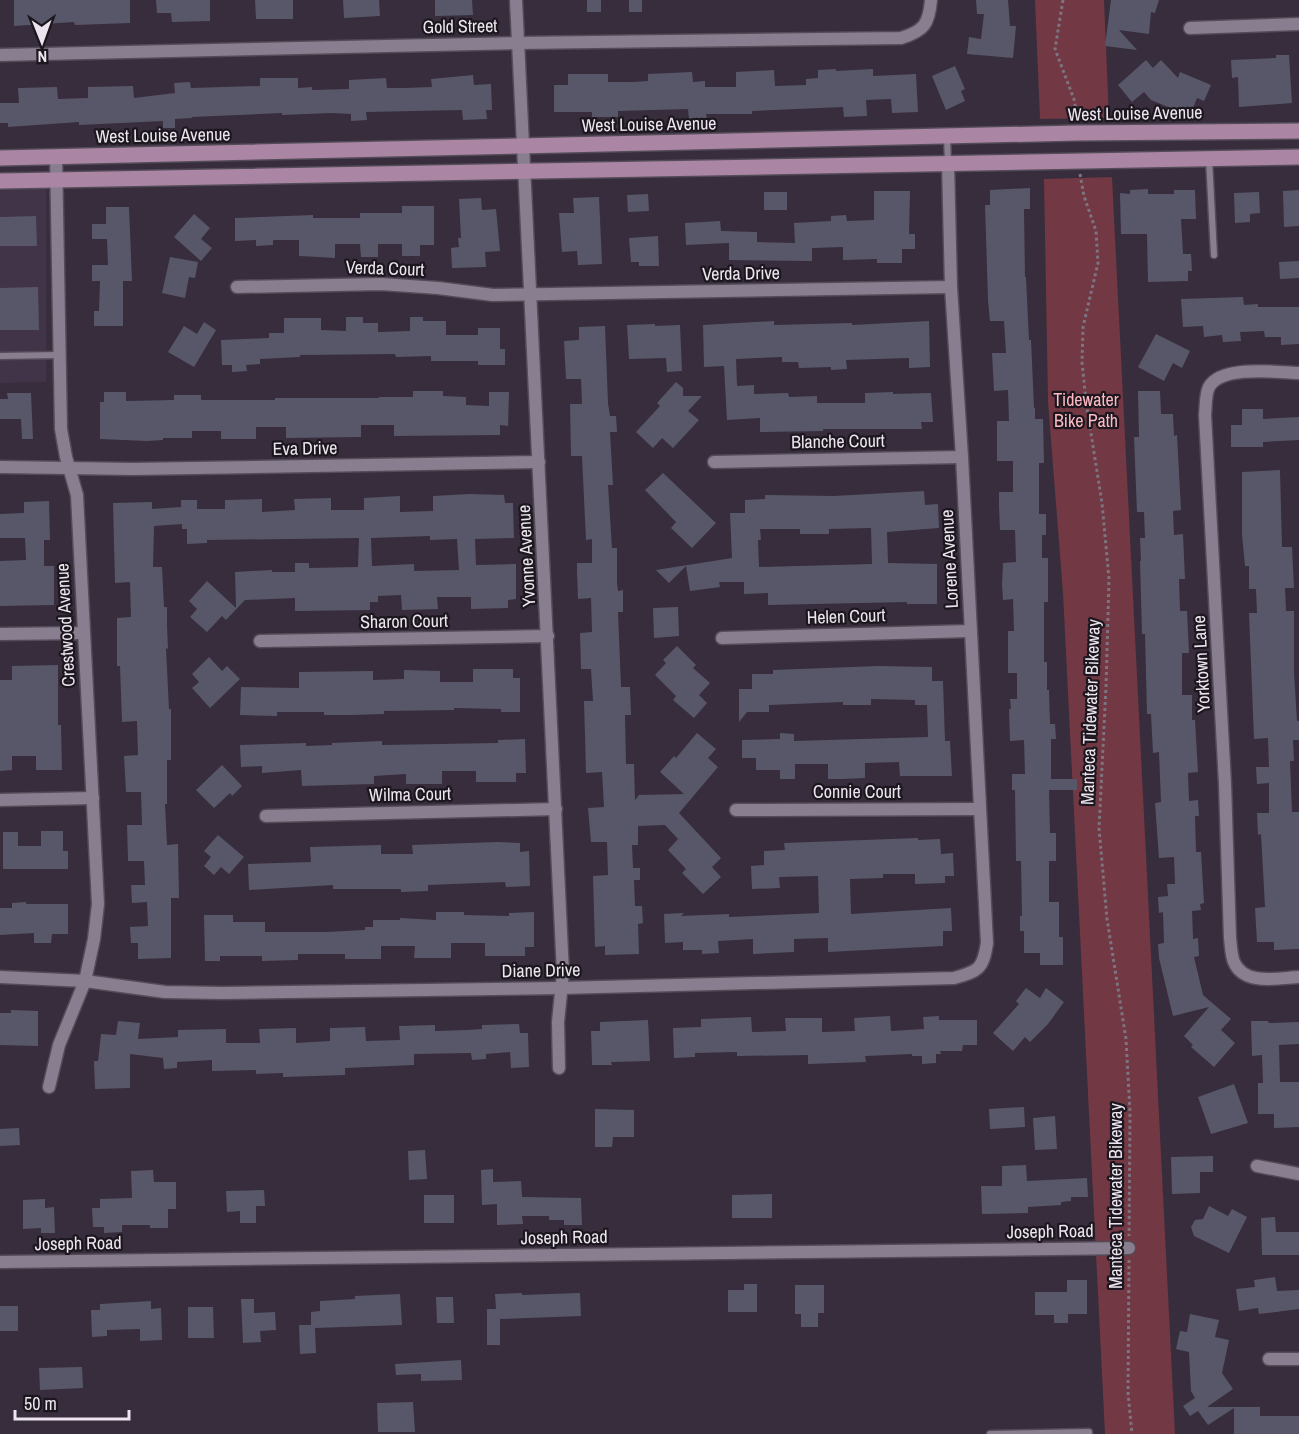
<svg xmlns="http://www.w3.org/2000/svg" width="1299" height="1434" font-family="'Archivo Narrow',sans-serif">
	<style>
		.built { fill: #413348 }
		.green { fill: #723843 }
		.building { fill: #585769; fill-rule: evenodd }
		.lines { fill: none; stroke-linecap: round; stroke-linejoin: round }
		.lane-casing { stroke: #544b58; stroke-width: 9 }
		.street-casing { stroke: #544b58; stroke-width: 15 }
		.secondary-casing { stroke: #544b58; stroke-width: 18 }
		.path { stroke: #7d7481; stroke-width: 3; stroke-dasharray: 3 3; stroke-linecap: butt }
		.lane { stroke: #897e8f; stroke-width: 6 }
		.street { stroke: #897e8f; stroke-width: 12 }
		.secondary { stroke: #aa86a4; stroke-width: 15 }
		.labels { text-anchor: middle; dominant-baseline: central; stroke-width: 4.5; stroke-linejoin: round; paint-order: stroke }
		.street-label { font-size: 18px; fill: #ece5ef; stroke: #1c171e }
		.park-label { font-size: 18px; fill: #febac3; stroke: #1c171e }
	</style>
	<rect width="100%" height="100%" fill="#372d3c"/>
	<path class="built" d="M46,188V382L0,383V189Z"/>
	<g class="green">
		<path d="M1035,0H1104L1109,118L1040,119Z"/>
		<path d="M1112,177L1175,1434H1105L1063,593L1048,402L1044,179Z"/>
	</g>
	<g class="building">
		<path d="M14,0H130V23L75,25L74,22L14,26Z"/>
		<path d="M156,0H210V21L172,22L171,13H157Z"/>
		<path d="M255,0H293V19H256Z"/>
		<path d="M343,0H379L380,16L344,18Z"/>
		<path d="M435,0H472L473,15L435,16Z"/>
		<rect x="587" y="0" width="14" height="12"/>
		<rect x="629" y="0" width="13" height="12"/>
		<path d="M976,0H1008L1010,26H1016L1013,58L967,54L969,37L981,39L984,14H977Z"/>
		<path d="M1111,0H1159L1155,13L1151,12L1149,34L1119,30L1137,50L1105,46Z"/>
		<path d="M1276,55H1289L1292,103L1239,107L1238,77L1232,78L1231,60L1276,58Z"/>
		<path d="M1146,60L1153,68L1161,60L1178,78L1180,72L1211,85L1204,101L1197,98L1190,116L1151,100L1144,92L1132,102L1118,85Z"/>
		<path d="M955,66L965,89L961,91L965,101L946,110L932,76Z"/>
		<path d="M836,69V71L873,69V76L916,74L918,112L892,113L891,99L866,100L867,116L844,117L843,107L752,111V114H706L707,118L689,119L688,109L618,111V117H592V112H554V85H568V74H608V82H633L648,81V74L692,72L693,82L705,81V87H736V72L774,70L775,86L806,85V79L818,78V70Z"/>
		<path d="M473,75L474,85L491,84L492,110H486L487,119L463,120L462,110L366,112L367,120L351,121V114L331,113L282,115V113L192,117V118L175,119V128H163V121L79,125V122L8,127V123H0V103H19L18,88L57,87L58,99L88,98V87L133,86L134,98L175,93L174,83L190,82L191,88L260,86V78H298V88L312,87V90L349,89V80L386,78L387,88H404L432,87L431,79Z"/>
		<path d="M1030,188V209H1024L1025,277H1026L1029,340H1031L1034,408H1035V419H1043L1044,463H1039V514H1046V535H1042V558H1048V602H1044V662H1047V690H1049L1050,724H1055L1056,739H1051V779H1077V790H1049L1050,833H1056V861H1049V902H1059V937H1063V965H1040V953H1024V931H1020V916H1022L1021,861H1016L1015,790H1012V774H1025L1024,740L1010,741L1009,709H1011L1010,699H1017V673H1008V631H1014L1013,599L1003,600L1002,585L1003,563L1016,562L1015,530H1000L999,507V492H1013V461H997V421H1009L1008,390L994,391L992,353H1006L1004,321H990L988,300L985,205H990V190Z"/>
		<path d="M1148,189V194H1174V190H1195L1196,219H1181L1183,254H1191L1192,271H1188V281L1148,282L1147,234H1121L1120,193L1130,194V190Z"/>
		<path d="M1299,190V226L1284,227L1283,191Z"/>
		<path d="M874,191H910L909,234H915V249H902V263H877V259L843,260V247L812,248V261L729,260V243L686,245L685,223L720,221L721,231L757,232V242L795,243L794,223L831,221V216L846,215L847,221L874,220Z"/>
		<rect x="764" y="192" width="23" height="18"/>
		<path d="M1259,192L1260,213L1250,214V222L1235,223L1234,193Z"/>
		<path d="M648,194L649,211L628,212L627,195Z"/>
		<path d="M599,197L602,264L578,265L577,251L562,252L559,213H574L573,198Z"/>
		<path d="M481,198L482,210L496,209L500,251L485,252L486,267L452,268L451,248L459,247L458,238H461L459,199Z"/>
		<path d="M402,206H434V245H420V256H402V244H378V257H361L360,244H335V258L319,257L299,256V240H273V245L256,246V240L235,241V218L313,215V218H360V213H402Z"/>
		<path d="M106,207H129L132,281H123V326H94V311H99L100,281H92V265H108L107,239H92V224H106Z"/>
		<path d="M194,214L210,228L201,239L212,248L201,261L174,237Z"/>
		<path d="M36,216L37,246H0V217Z"/>
		<path d="M658,236L659,266H639V262H631L629,238Z"/>
		<path d="M170,257L198,262L195,278L189,277L185,298L162,293Z"/>
		<path d="M1299,261V278L1280,279L1279,262Z"/>
		<path d="M38,287L39,330H0V288Z"/>
		<path d="M1243,297L1244,305L1258,304V307H1299V344L1281,345V337H1265L1264,331L1240,332L1241,341L1223,342L1222,335L1204,337L1203,326L1183,327L1181,299Z"/>
		<path d="M346,317H363V323H378V332L410,331V317H423V321H446V335H478V328H500V349H505V365H478V361H431V356L396,357L395,354L300,355V357L260,359V364L246,365L247,371L232,372V365H222L221,340L269,338V333H284V318H321V330L346,331Z"/>
		<path d="M774,321V325L852,323V325L929,321L930,367L909,368V358L846,360L847,369L831,370V367L799,368L798,362H782V357L736,359L737,386L754,385V394L788,393L789,397L817,396V403H865V393L893,392V394L931,393L933,422H921L922,429H823V431L760,432V418L727,420L724,366L704,367L703,325Z"/>
		<path d="M204,322L216,330L194,367L168,352L184,326L197,334Z"/>
		<path d="M655,324V326L680,325L682,371L667,372L666,358L629,359L627,325Z"/>
		<path d="M605,326L608,403L610,416H616L617,432H610L613,485H608L612,548H617V583L618,591L623,590V612H618L621,687H630L631,715H625L626,764H634L635,800L639,795L684,794L660,772L674,756L676,758L697,733L716,749L708,758L718,767L679,813L721,858L712,867L721,877L703,894L682,873L686,869L668,850L678,839L665,825L638,826V845H632L633,868H640V880H634L635,906H642L643,923L638,924L639,954L605,955V946L595,947L593,876L608,875L607,842H591L588,808L604,807L602,772L586,773L584,701H593L591,669H581L580,633L592,632L591,598L578,599L577,571V563H592V539L586,540L582,456H571L570,404H582L581,379H566L564,341L579,340V327Z"/>
		<path d="M1156,334L1190,351L1182,368L1173,363L1164,381L1138,367Z"/>
		<path d="M676,382L683,388V396H702L688,411L699,420L673,448L662,438L653,448L636,432L660,406L657,403Z"/>
		<path d="M413,391H443V396L466,397V405L489,406V392H509L508,426L500,425V435L394,436V425H361V437L286,438V427H256V439H221V431H192V438H163V440L147,441L100,439V402H104V392H126V401L174,400V395H201V400H275V398H379V397H413Z"/>
		<path d="M1138,391H1160L1161,414H1173L1174,436L1177,435L1181,510L1173,511L1174,535L1183,534L1185,579H1179L1180,611H1187L1189,653H1182V695H1192V720H1195L1198,772L1188,773L1189,801L1198,800L1199,816H1195L1196,852H1201L1204,903L1200,904L1201,910L1192,911L1193,939L1198,938L1199,956L1194,957L1203,995L1231,1019L1221,1030L1235,1043L1214,1067L1191,1047L1193,1045L1184,1036L1209,1007L1173,1016L1159,958L1158,944L1164,943L1163,912L1159,913L1158,897L1168,896L1167,884H1175L1174,857L1159,858L1155,803L1161,802L1159,752L1153,753L1151,714H1147L1145,634H1142L1140,561H1141L1140,538H1145L1144,512H1137L1134,437H1139Z"/>
		<path d="M7,393H31L33,439H22L21,419H0V399H8Z"/>
		<path d="M1242,409H1263V419L1299,417V440L1263,442V447H1231V425H1242Z"/>
		<path d="M1280,470L1282,547H1292L1294,588H1285L1286,611H1294V673L1297,721H1299V740H1293L1294,761H1290L1292,812H1299V949L1274,950V942H1257L1255,908L1265,907L1261,834L1258,835L1257,813H1269V783L1257,784L1256,767H1269L1268,738L1254,739L1249,613H1257L1256,589H1249V566H1245L1242,535V472Z"/>
		<path d="M663,473L716,523L692,548L671,528L676,522L645,490Z"/>
		<path d="M924,491L925,505L938,504L939,528L887,532L888,563L937,564V604H907V602L768,605V593L744,594V582H719L720,587L690,591L686,566L669,583L656,570L732,558L730,513H745V500L765,499V495L834,496ZM871,528L872,564L759,567L758,540H761L760,529H800V534H829V529Z"/>
		<path d="M469,494L504,495L505,503H513L514,538L475,539L476,565L516,564V599L508,600V608L471,609V597H437L438,609L402,610L401,595L378,596V602H370V610L295,611V598L245,600L226,620L222,616L207,632L190,617L197,609L189,601L207,581L236,608L235,572L272,570V572H295V563H309V568L358,567L359,538L207,540V543L187,544V529H182V524L154,526L153,567H162L164,607H167V626L168,649L166,648L169,710L171,708V760H167V804H165L167,845L178,844L179,898H171V958L138,959V943H131L130,927L148,926L147,902L132,903L131,885H145L144,861H128L127,825H142L141,792H126L124,756L138,755L137,721L122,722L120,666H117V618L131,617L130,582L115,583L113,503L152,502V509L181,507V500H197V509H225V500L262,499V512L295,510L294,499L331,498V510H364V498L400,496V512L433,511V496ZM430,536V540L457,539L459,570L414,571V564L372,566L371,538Z"/>
		<path d="M49,501L50,540H44V566H54V605L0,606V561L26,560L25,538H0V514L24,513V502Z"/>
		<path d="M678,607L679,636L654,638L653,608Z"/>
		<path d="M677,646L696,665L693,668L710,683L699,695L707,703L694,718L673,700L676,696L655,675L666,663L663,660Z"/>
		<path d="M209,657L222,671L227,666L240,679L210,708L192,688L199,682L192,674Z"/>
		<path d="M58,665V725H61L62,770H36V756H12V770L0,771V680H12V666Z"/>
		<path d="M878,666L932,667V681H943L945,741H950L952,776H900L899,762L865,763V778L843,779H828V764H795V779H780V770H756V758H742V740L780,739V733L794,734V741L928,737L927,705H915V700L871,699V705H843V702L769,705V712H747L739,722V689H752V674H773V670Z"/>
		<path d="M473,669H513V678H520V712H501V709L454,708V710L384,711V714L352,715H324V712H277V716L240,715L241,687L299,688V672L373,671V680L404,679V670L440,671V682H473Z"/>
		<path d="M525,739L526,773H516V782H476V771H442V784H406V774L374,776V784L302,786L301,770L262,773V766L241,767L240,745L306,743V746L332,745V743L382,741V745L498,743V740Z"/>
		<path d="M222,765L242,786L232,796L230,793L214,808L196,790Z"/>
		<path d="M41,831H63V851H68V869H3V832H18V846H41Z"/>
		<path d="M218,835L244,857L229,874L221,867L214,875L204,866L211,857L204,851Z"/>
		<path d="M918,838V840L940,839L941,854L953,853L954,876H945V883L915,884V874H883V878L850,879L851,914L951,908L952,931H943V946L828,952V938L794,939V952L753,954V939L718,941L719,953L702,954V950H683V942L665,943L664,914L684,913L681,916L729,914V917L819,913L818,876L779,877L780,888L752,889L751,866L764,865V851L785,850L784,843Z"/>
		<path d="M497,842L520,843V852L529,851L530,886L506,887L505,882L428,885V891L401,892V889H333V885L249,890L248,864L311,862L310,847L381,845V854H413L412,845Z"/>
		<path d="M26,902V904H68V934H52L51,943H34V933L0,935V908H12V903Z"/>
		<path d="M436,912H464V915L509,916V913L534,912V947H525V956H485V943H451V958H414L415,946H381V959H345V954H298V960L262,961V956H220V961H205L204,915H233V922H265V932H326L365,930V927H373V920H400V918L436,920Z"/>
		<path d="M1026,988L1040,998L1046,988L1064,1002L1048,1024L1030,1042L1025,1037L1013,1051L993,1033L1019,1004L1016,1001Z"/>
		<path d="M11,1010L38,1011V1046L0,1045V1013H11Z"/>
		<path d="M890,1016L891,1031L924,1029L923,1017L939,1016V1020H977V1045H963L962,1051H940L941,1054H936V1063L922,1064V1056H912V1054L865,1056L866,1062L808,1064V1055L737,1056V1052L695,1053V1057L674,1058L673,1028L701,1027V1019L751,1017L752,1032L786,1031L785,1018H822V1032L855,1031L854,1018Z"/>
		<path d="M648,1020L650,1061L611,1062L612,1065H592L591,1031H600V1022Z"/>
		<path d="M118,1021L140,1023L138,1039L178,1037V1030L226,1029V1043H260L259,1029L296,1028V1043L330,1041V1028L365,1027L366,1041L400,1040L399,1026L435,1025V1031L467,1030L482,1029V1025L519,1024L520,1033H528L529,1067L511,1068L510,1052L486,1054V1059L472,1060L471,1053L414,1054V1065L345,1068V1075L283,1077V1073L256,1074V1070L212,1071V1060L177,1062V1068L164,1069L163,1058L130,1054V1088L95,1089L94,1061H98L101,1034L116,1035Z"/>
		<path d="M1251,1021H1268L1269,1023L1299,1022V1044L1279,1045L1280,1082H1299V1127L1274,1128V1114H1258V1083H1263L1262,1055L1252,1056Z"/>
		<path d="M1234,1084L1248,1123L1211,1134L1198,1097Z"/>
		<path d="M1024,1107L1025,1127L990,1129L989,1109Z"/>
		<path d="M595,1109L634,1110V1137H613L612,1147H595Z"/>
		<path d="M1055,1116L1057,1149L1035,1150L1033,1118Z"/>
		<path d="M19,1128L20,1145L0,1146V1129Z"/>
		<path d="M425,1150L427,1179L409,1180L408,1151Z"/>
		<path d="M1213,1156V1172H1200V1193L1172,1194L1171,1157Z"/>
		<path d="M1026,1165L1027,1181L1087,1178L1088,1197H1071V1201L1061,1202V1205L1028,1207V1213L982,1214L981,1186H1002V1166Z"/>
		<path d="M493,1169V1182L521,1181L522,1197L581,1198L582,1225H564V1220H549V1216H522L523,1224L497,1225V1204L482,1205L481,1170Z"/>
		<path d="M153,1170L154,1182H176V1209H168V1228H150V1225H122V1232L104,1233V1227H93L92,1208H100V1199L132,1198L131,1171Z"/>
		<path d="M264,1190L265,1206H256V1223H240V1211L227,1212L226,1191Z"/>
		<path d="M772,1194V1218H732V1195Z"/>
		<rect x="424" y="1195" width="30" height="28"/>
		<path d="M45,1199V1208L54,1207L55,1233H41V1228L23,1229V1200Z"/>
		<path d="M1209,1206L1228,1216L1232,1209L1247,1217L1229,1253L1194,1236L1191,1227L1195,1220L1203,1219Z"/>
		<path d="M1275,1217L1276,1232H1299V1255H1262L1261,1218Z"/>
		<path d="M1275,1277L1277,1291L1299,1290V1309L1259,1314L1258,1308L1239,1311L1236,1289L1255,1287L1254,1280Z"/>
		<path d="M1067,1280H1087V1314H1068V1323H1054V1315H1035V1292H1067Z"/>
		<path d="M744,1284H757V1312H728V1290H744Z"/>
		<path d="M795,1285H824V1313H818V1327H801V1314H795Z"/>
		<path d="M522,1293V1295L580,1293L581,1316L500,1319V1345H487V1309H496L495,1294Z"/>
		<path d="M400,1294L402,1325L315,1328L316,1353L300,1354L299,1325H311V1312L320,1311V1301L355,1299V1296Z"/>
		<path d="M436,1297H453L454,1323H437Z"/>
		<path d="M241,1299H254V1313L275,1312L276,1330L260,1331L261,1342L243,1343Z"/>
		<path d="M151,1301V1309L161,1308L162,1340L140,1341V1329L107,1330V1336L92,1337L91,1310H100V1304Z"/>
		<rect x="0" y="1306" width="18" height="25"/>
		<path d="M188,1307H213L214,1338H188Z"/>
		<path d="M1190,1314L1219,1320L1215,1337L1229,1340L1222,1373L1233,1389L1207,1407H1260V1416H1299V1434H1234V1408L1208,1425L1198,1411L1190,1416L1183,1406L1195,1398L1191,1391L1189,1352L1176,1349L1180,1331L1187,1332Z"/>
		<path d="M461,1360L462,1380L421,1381V1374L396,1375L395,1364Z"/>
		<path d="M82,1367L83,1388L40,1390L39,1368Z"/>
		<path d="M413,1402L415,1432H378L377,1403Z"/>
	</g>
	<g class="lines">
		<g class="lane-casing">
			<g id="lane">
				<path d="M947,137L948,163"/>
				<path d="M1209,159L1214,255"/>
				<path d="M0,356L59,355"/>
				<path d="M990,1434L1089,1432V1434"/>
			</g>
		</g>
		<g class="street-casing">
			<g id="street">
				<path d="M516,0L563,973L558,1022L559,1068"/>
				<path d="M1190,28L1299,24"/>
				<path d="M0,55L518,43L901,38C924,31 929,24 931,0"/>
				<path d="M237,287L381,284L438,288L493,295L951,287"/>
				<path d="M1299,373C1277,372 1221,365 1209,387C1205,395 1206,407 1205,415L1225,784L1230,938C1231,945 1231,955 1234,962C1244,986 1278,978 1299,977"/>
				<path d="M714,462L962,457"/>
				<path d="M0,467L133,469L539,462"/>
				<path d="M0,634L83,633"/>
				<path d="M722,638L970,631"/>
				<path d="M260,641L548,636"/>
				<path d="M0,800L93,798"/>
				<path d="M736,810L979,809"/>
				<path d="M266,816L556,809"/>
				<path d="M0,977L85,981L165,992L223,993L561,988L954,978C979,971 983,969 987,943L962,457L951,287L948,163"/>
				<path d="M49,1087L59,1045L85,981L94,939L98,904L77,495L66,457L61,429L56,156"/>
				<path d="M1257,1166L1299,1174"/>
				<path d="M0,1262L1129,1248"/>
				<path d="M1269,1359H1299"/>
			</g>
		</g>
		<g class="secondary-casing">
			<g id="secondary">
				<path d="M0,158L1077,133L1299,131"/>
				<path d="M0,181L1299,157"/>
			</g>
		</g>
		<g class="path">
			<path d="M1063,0L1055,49L1075,102V120"/>
			<path d="M1080,174L1084,196L1096,231L1098,263L1083,327L1082,362L1086,402L1102,503L1109,579L1106,687L1099,828L1107,919L1126,1039L1130,1112L1129,1236"/>
			<path d="M1129,1260L1128,1393L1132,1434"/>
		</g>
		<use href="#lane" class="lane"/>
		<use href="#street" class="street"/>
		<use href="#secondary" class="secondary"/>
	</g>
	<g class="labels">
		<g class="street-label">
			<text transform="translate(460 26) rotate(-1)">Gold Street</text>
			<text transform="translate(1135 113) rotate(-1)">West Louise Avenue</text>
			<text transform="translate(649 124) rotate(-1)">West Louise Avenue</text>
			<text transform="translate(163 135) rotate(-1)">West Louise Avenue</text>
			<text transform="translate(385 268) rotate(2)">Verda Court</text>
			<text transform="translate(741 273) rotate(-1)">Verda Drive</text>
			<text transform="translate(838 441) rotate(-1)">Blanche Court</text>
			<text transform="translate(305 448) rotate(-1)">Eva Drive</text>
			<text transform="translate(526 556) rotate(-93)">Yvonne Avenue</text>
			<text transform="translate(949 559) rotate(-93)">Lorene Avenue</text>
			<text transform="translate(846 616) rotate(-2)">Helen Court</text>
			<text transform="translate(404 621) rotate(-1)">Sharon Court</text>
			<text transform="translate(65 625) rotate(-93)">Crestwood Avenue</text>
			<text transform="translate(1201 664) rotate(-93)">Yorktown Lane</text>
			<text transform="translate(1090 712) rotate(-88)">Manteca Tidewater Bikeway</text>
			<text x="857" y="791">Connie Court</text>
			<text transform="translate(410 794) rotate(-1)">Wilma Court</text>
			<text transform="translate(541 970) rotate(-1)">Diane Drive</text>
			<text transform="translate(1115 1196) rotate(-90)">Manteca Tidewater Bikeway</text>
			<text transform="translate(1050 1231) rotate(-1)">Joseph Road</text>
			<text transform="translate(564 1237) rotate(-1)">Joseph Road</text>
			<text transform="translate(78 1243) rotate(-1)">Joseph Road</text>
		</g>
		<g class="park-label">
			<text x="1086" y="399">Tidewater<tspan x="1086" dy="21">Bike Path</tspan></text>
		</g>
	</g>
	<g transform="translate(42 42) rotate(179)" stroke="#1c171e" stroke-width="4.5" paint-order="stroke">
	<path d="M0-4.5L10 22L0 15L-10 22Z" fill="#ece5ef"/>
	<text y="-9" font-size="16" font-weight="bold" text-anchor="middle" fill="#ece5ef">N</text>
	</g>
	<path d="M15 1410v9h114v-9" fill="none" stroke="#ece5ef" stroke-width="3"/>
	<text x="24" y="1410" font-size="18" fill="#ece5ef" stroke="#1c171e" stroke-width="4.5" paint-order="stroke">50 m</text>
</svg>
